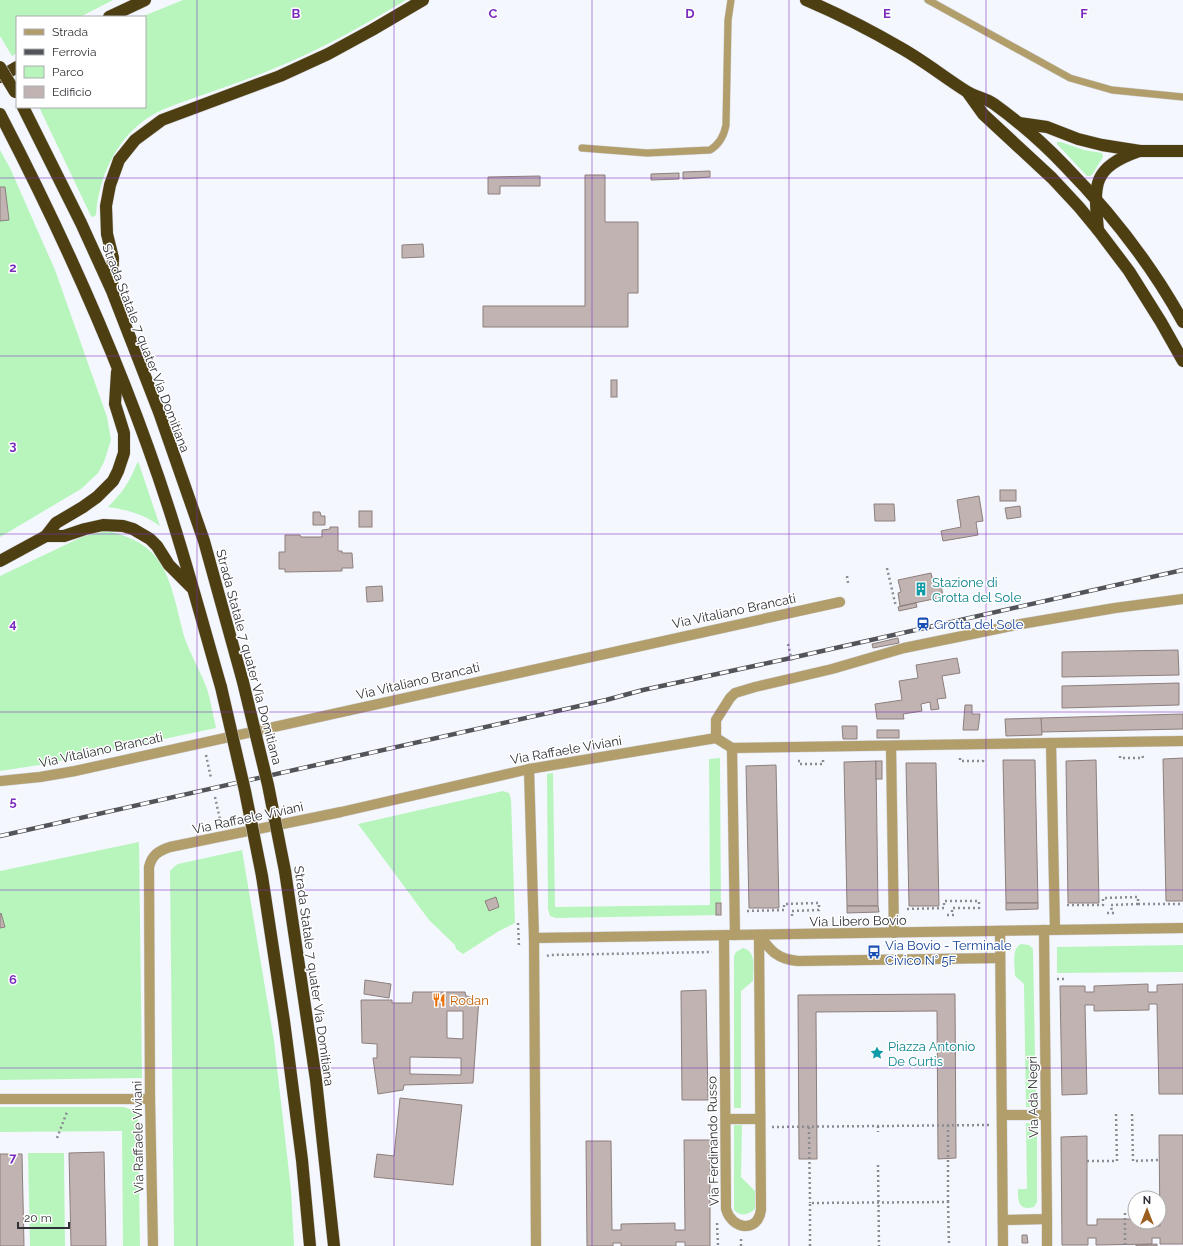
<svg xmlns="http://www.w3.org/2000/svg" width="1183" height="1246" font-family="Raleway,sans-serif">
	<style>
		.green { fill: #b7f5bd }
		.building { fill: #c0b3b1; stroke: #8c7f7d; fill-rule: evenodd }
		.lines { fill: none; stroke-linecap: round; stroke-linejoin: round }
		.lane-casing { stroke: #d2d3da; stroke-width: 8 }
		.street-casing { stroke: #d2d3da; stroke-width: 11 }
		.highway-casing { stroke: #d2d3da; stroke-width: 13 }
		.path { stroke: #8a8c92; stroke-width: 2.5; stroke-dasharray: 2 3; stroke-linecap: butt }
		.lane { stroke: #b29e6b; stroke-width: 7 }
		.street { stroke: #b29e6b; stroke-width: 10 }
		.highway { stroke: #4e3f12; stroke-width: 12 }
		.rail-casing { stroke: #535459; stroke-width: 4.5 }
		.rail { stroke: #fff; stroke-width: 3; stroke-dasharray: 9; stroke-linecap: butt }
		.highway-bridge-casing { stroke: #d2d3da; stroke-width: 13; stroke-linecap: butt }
		.highway-bridge { stroke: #4e3f12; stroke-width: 12 }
		.grid { fill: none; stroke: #7b2cbf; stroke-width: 1; stroke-opacity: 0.55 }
		.labels { text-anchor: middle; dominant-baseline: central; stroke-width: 3; stroke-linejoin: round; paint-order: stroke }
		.street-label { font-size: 13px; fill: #303136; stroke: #fff }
		.culture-label { font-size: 13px; fill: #0d838f; stroke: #fff; text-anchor: start }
		.transit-label { font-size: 13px; fill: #164399; stroke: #fff; text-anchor: start }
		.food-label { font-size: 13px; fill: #c56008; stroke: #fff; text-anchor: start }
		.grid-label { font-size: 13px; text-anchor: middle; font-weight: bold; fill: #7b2cbf; stroke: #fff; stroke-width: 3; stroke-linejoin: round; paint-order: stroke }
	</style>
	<rect width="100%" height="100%" fill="#f5f7fe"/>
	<g class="green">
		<path d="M0,0H113L80,17H17V53L12,56L0,36Z"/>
		<path d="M183,0H406C362,26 317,52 268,71C243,81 217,90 191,99C177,104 162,109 149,117C116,139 99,176 96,215L93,217L91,216L39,107H145V17H141Z"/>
		<path d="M1057,142H1061L1084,150L1102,153L1103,157L1092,175L1089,176H1087L1057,144Z"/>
		<path d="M0,150L10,168L55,270L107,417L111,440L104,462L98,473L81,489L0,537Z"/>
		<path d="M138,461L160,526C143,514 128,510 108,507C123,492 130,481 138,461Z"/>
		<path d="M107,531C125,535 142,541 155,556C173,577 177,613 185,639C191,656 201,672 207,689C211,702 213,715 216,728L46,764L0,771V576L84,536Z"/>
		<path d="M720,758L721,915L556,918L550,916L548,909L547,774L553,773L555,907L710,905L709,759Z"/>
		<path d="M503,791L509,793L511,799L515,923L499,931L463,954L456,949L455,945L429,920L358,824Z"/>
		<path d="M139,842L142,1078L0,1080V871Z"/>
		<path d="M242,850L274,1041L291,1190L294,1246H174L170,871L175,866L178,864Z"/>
		<path d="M1021,944L1029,945L1033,949L1036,1107H1026L1024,984L1015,976C1015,965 1011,949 1021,944Z"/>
		<path d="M1183,945V972L1057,973V947Z"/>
		<path d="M743,948C757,951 753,969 753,981L741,991V1108H734V956L736,952Z"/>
		<path d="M0,1107H124C131,1109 134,1111 138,1116L140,1246H123L122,1131L0,1132Z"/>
		<path d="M1026,1123H1037V1202L1034,1207C1018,1211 1018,1201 1018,1189H1027Z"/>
		<path d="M734,1125H742L741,1177L755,1191V1209C748,1215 741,1217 734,1210Z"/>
		<path d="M28,1153H64L65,1246H30Z"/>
	</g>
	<g class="building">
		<path d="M710,171V177L683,179V172Z"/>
		<path d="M679,173V179L651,180V174Z"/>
		<path d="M585,175H605V222H638V293H628V327H483V306H585Z"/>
		<path d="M540,176V186H500V194H488V177Z"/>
		<path d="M0,187H5L9,220L0,221Z"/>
		<path d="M423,244L424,257L402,258V245Z"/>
		<rect x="611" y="380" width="6" height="17"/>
		<rect x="1000" y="490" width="16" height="11"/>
		<path d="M979,496L983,521L976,522L978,535L943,541L941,531L961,527L957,500Z"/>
		<path d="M874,504H894L895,521H875Z"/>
		<path d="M1020,506L1021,517L1007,519L1005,508Z"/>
		<rect x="359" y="511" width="13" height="16"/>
		<path d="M313,512H320L321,516H325V525H313Z"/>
		<path d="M330,527H338V551H342V553H352L353,568H342V571L285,572V569H279V552H285V535H300L301,537H322V530L330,529Z"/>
		<path d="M931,573L934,585L941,584L943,597L900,606L898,593L901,592L898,580Z"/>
		<path d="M382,586L383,601L367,602L366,587Z"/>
		<path d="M916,603L917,607L899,611L898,607Z"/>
		<path d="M898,638L899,643L873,648L872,644Z"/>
		<path d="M1178,650L1179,675L1062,677V652Z"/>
		<path d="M957,658L960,673L942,676L946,698L937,699L939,709L931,710L930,702L921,704L922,711L903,714L904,719H877L875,704L902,700L899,681L918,678L916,665Z"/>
		<path d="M1179,683V705L1062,708V686Z"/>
		<path d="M965,705H972V714H980L978,730H963Z"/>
		<path d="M1183,714V729L1041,732V718Z"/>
		<path d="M1041,718L1042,735L1006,736L1005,719Z"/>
		<path d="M842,726H857V739H843Z"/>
		<rect x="877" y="730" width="22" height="8"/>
		<path d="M1183,758V901H1166L1163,759Z"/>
		<path d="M1003,760H1035L1038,903H1006Z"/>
		<path d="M1096,760L1099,903H1068L1066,761Z"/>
		<path d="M876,761L878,906H847L844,762Z"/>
		<rect x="876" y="761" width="6" height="18"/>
		<path d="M906,763H936L939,906H909Z"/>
		<path d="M776,765L779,908H749L746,766Z"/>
		<path d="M496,897L499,907L489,911L485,901Z"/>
		<rect x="716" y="903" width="5" height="12"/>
		<path d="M1006,903H1038V909L1006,910Z"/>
		<path d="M847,906H878L879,912L847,913Z"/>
		<path d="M1,913L5,927L0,928V914Z"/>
		<path d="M365,980L391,984L389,998L364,994Z"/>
		<path d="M1148,984V992H1157V985L1183,984V1094H1159L1157,1004H1149V1010L1094,1011V1005H1085L1087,1094L1062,1095L1060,986H1085V992H1094V986Z"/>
		<path d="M706,990L708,1100H682L681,991Z"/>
		<path d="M413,992H465L466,996L479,998L473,1083L404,1085L403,1090L378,1094L373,1058H377V1044L362,1043L361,1000H392V1003H412ZM447,1011H463V1039L447,1038ZM410,1057L461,1058V1075L410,1074Z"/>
		<path d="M955,994L956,1158L938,1159L937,1011L816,1012L817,1159H799L798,995Z"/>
		<path d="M400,1098L462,1105L453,1185L374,1177L377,1154L394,1156Z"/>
		<path d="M1159,1135H1183V1244H1160V1238H1152V1244L1096,1245V1238H1088V1245H1062L1061,1137L1087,1136V1225H1097V1219H1135V1222H1151V1226H1160Z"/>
		<path d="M684,1140H710V1246H685V1242H676V1246H621V1243H613V1246H587L586,1141H611L612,1230H621V1224L675,1223V1230H685Z"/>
		<path d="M104,1152L106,1246H71L69,1153Z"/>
		<path d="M0,1154H22L24,1246H0Z"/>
		<path d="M1022,1235H1027L1028,1243H1022Z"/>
		<path d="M1157,1244V1246H1136V1245Z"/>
	</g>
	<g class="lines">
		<g class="lane-casing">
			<g id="lane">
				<path d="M928,0L1070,78L1112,90L1183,97"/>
				<path d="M582,148L647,153L710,150C720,144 724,136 726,125L728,20L731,0"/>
			</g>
		</g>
		<g class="street-casing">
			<g id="street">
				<path d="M716,738V720L730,698L735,693L755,687L832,669L904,648L1021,624L1115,608L1183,599"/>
				<path d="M1051,743L1055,929"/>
				<path d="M891,746L894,933"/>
				<path d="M529,769L534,938L536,1246"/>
				<path d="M0,781L40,777L75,771L840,602"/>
				<path d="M1000,931L1003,1246"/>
				<path d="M735,935L732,748L1183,741"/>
				<path d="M759,935C771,951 777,959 798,961L1000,958"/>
				<path d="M724,936L726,1209C732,1230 758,1233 761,1210L759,935"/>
				<path d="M534,938L1183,928"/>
				<path d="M0,1099H150"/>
				<path d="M1002,1115H1046"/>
				<path d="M726,1119H760"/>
				<path d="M1047,1219V1246"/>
				<path d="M1003,1220L1047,1219L1044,930"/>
				<path d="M153,1246L150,1099L149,867C152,855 158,851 170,847L341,812L529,769L716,738L732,748"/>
			</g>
		</g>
		<g class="highway-casing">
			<g id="highway">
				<path d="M806,0C839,14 870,30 901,48C924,61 944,77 966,91C975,97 986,98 994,104C1019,122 1043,143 1065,166C1111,213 1151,264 1183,322"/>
				<path d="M109,17L145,0"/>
				<path d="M0,77L17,67"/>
				<path d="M968,93L983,114L1052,178L1079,207L1098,230L1129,271L1161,322L1183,361"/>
				<path d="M23,107L81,223L112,291L159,412L204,541L243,682"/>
				<path d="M0,114C66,241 125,372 169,509C188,568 204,628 221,687"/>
				<path d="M1019,123L1047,127L1078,139L1102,145L1140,151H1183"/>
				<path d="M1098,230C1094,185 1091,168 1139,151"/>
				<path d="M112,288L113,258L107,234L106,206L110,185L119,160L135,140L162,120L280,76L328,54L372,30L423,0"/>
				<path d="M46,536H64L85,529L103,525L123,526L133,529L150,539L157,546L169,565L191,587"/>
				<path d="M0,561L46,536L56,523L83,507L97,497L113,481L118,471L124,453V433L115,404L117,372"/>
				<path d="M285,871L316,1080L334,1246"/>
				<path d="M262,876L284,1021L302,1160L310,1246"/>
			</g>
		</g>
		<g class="path">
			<path d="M887,568L896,607"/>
			<path d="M847,576L848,583"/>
			<path d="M788,644L792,662"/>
			<path d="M206,755L211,778"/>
			<path d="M1120,756V758H1143L1142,754"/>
			<path d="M960,758V761H983V757"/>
			<path d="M798,761H800V764H823V760H825"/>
			<path d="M215,797L221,824"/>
			<path d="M1138,904H1183"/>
			<path d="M1067,905H1103V898L1138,897V904L1111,905L1112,913"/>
			<path d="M907,909L944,908V901H979V908H952V915"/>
			<path d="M747,911L784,910V904L819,903V910L792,911V918"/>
			<path d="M1107,913H1116"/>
			<path d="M947,915H956"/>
			<path d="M518,923L519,946"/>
			<path d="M547,956L550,955L712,952"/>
			<path d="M1057,979H1065"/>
			<path d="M1132,1114L1133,1161L1159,1160"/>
			<path d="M948,1125V1202"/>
			<path d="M878,1126V1132"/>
			<path d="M772,1127L989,1125"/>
			<path d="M809,1127L810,1203"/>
			<path d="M57,1138L67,1112"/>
			<path d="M1087,1161H1117L1116,1114"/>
			<path d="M878,1165L879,1246"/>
			<path d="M1125,1213V1246"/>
			<path d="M717,1223L718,1246"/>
			<path d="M741,1239V1246"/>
			<path d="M810,1246V1203L948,1202L949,1246"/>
		</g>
		<use href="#lane" class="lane"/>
		<use href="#street" class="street"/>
		<use href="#highway" class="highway"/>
		<g class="rail-casing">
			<path id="rail" d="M0,836L606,700L643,690L791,658L1183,570"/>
		</g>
		<use href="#rail" class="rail"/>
		<g class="highway-bridge-casing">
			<g id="highway-bridge">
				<path d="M0,67L15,92"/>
				<path d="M243,682L268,785L285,871"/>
				<path d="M221,687L245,791L262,876"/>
			</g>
		</g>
		<use href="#highway-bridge" class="highway-bridge"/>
	</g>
	<path class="grid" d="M197,0V1246M394,0V1246M592,0V1246M789,0V1246M986,0V1246M0,178H1183M0,356H1183M0,534H1183M0,712H1183M0,890H1183M0,1068H1183"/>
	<defs>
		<g id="building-bare" transform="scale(1.08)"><path d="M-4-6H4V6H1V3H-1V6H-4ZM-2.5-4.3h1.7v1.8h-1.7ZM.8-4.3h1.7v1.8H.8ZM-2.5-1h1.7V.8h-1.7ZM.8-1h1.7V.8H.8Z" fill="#0f9aa8" stroke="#fff" stroke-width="2.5" paint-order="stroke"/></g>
		<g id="station-bare" transform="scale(1.08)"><path d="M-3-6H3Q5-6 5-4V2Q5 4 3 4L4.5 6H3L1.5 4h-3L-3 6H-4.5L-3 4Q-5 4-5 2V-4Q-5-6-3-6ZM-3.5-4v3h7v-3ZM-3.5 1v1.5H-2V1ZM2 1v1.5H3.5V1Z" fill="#1a4fb4" stroke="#fff" stroke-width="2.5" paint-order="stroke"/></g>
		<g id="bus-bare" transform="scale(1.08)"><path d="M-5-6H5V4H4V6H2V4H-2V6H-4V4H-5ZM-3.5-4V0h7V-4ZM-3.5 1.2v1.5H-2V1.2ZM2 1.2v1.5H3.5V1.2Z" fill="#1a4fb4" stroke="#fff" stroke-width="2.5" paint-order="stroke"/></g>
		<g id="restaurant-bare" transform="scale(1.08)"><path d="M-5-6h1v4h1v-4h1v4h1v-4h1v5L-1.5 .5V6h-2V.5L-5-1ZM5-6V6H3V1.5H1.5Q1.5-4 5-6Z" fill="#e8710a" stroke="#fff" stroke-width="2.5" paint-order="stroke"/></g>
		<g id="sight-bare" transform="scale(1.08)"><path d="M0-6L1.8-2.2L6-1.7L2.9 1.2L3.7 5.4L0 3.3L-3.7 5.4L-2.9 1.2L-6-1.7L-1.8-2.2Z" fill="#0f9aa8" stroke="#fff" stroke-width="2.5" paint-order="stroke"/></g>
	</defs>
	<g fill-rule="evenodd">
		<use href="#building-bare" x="921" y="589"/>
		<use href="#station-bare" x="923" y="624"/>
		<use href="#bus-bare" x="874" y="952"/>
		<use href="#restaurant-bare" x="439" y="1000"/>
		<use href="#sight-bare" x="877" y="1053"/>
	</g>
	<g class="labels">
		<g class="street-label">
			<text transform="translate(146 348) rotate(69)">Strada Statale 7 quater Via Domitiana</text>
			<text transform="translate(734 611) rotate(-12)">Via Vitaliano Brancati</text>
			<text transform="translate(249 657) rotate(75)">Strada Statale 7 quater Via Domitiana</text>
			<text transform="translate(418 681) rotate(-13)">Via Vitaliano Brancati</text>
			<text transform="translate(101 750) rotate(-12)">Via Vitaliano Brancati</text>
			<text transform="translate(566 750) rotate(-10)">Via Raffaele Viviani</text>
			<text transform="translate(248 818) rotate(-12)">Via Raffaele Viviani</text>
			<text transform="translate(858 921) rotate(-1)">Via Libero Bovio</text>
			<text transform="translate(314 976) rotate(82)">Strada Statale 7 quater Via Domitiana</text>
			<text transform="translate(1033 1097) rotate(-91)">Via Ada Negri</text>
			<text transform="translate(138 1137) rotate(-91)">Via Raffaele Viviani</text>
			<text transform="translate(713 1141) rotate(-91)">Via Ferdinando Russo</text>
		</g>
		<g class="culture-label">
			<text x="932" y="582">Stazione di<tspan x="932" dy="15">Grotta del Sole</tspan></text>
			<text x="888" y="1046">Piazza Antonio<tspan x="888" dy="15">De Curtis</tspan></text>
		</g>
		<g class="transit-label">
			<text x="934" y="624">Grotta del Sole</text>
			<text x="885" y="945">Via Bovio - Terminale<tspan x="885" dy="15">Civico N° 5F</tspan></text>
		</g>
		<g class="food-label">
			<text x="450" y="1000">Rodan</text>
		</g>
	</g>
	<g class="grid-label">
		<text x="296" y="18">B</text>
		<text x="493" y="18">C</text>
		<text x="690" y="18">D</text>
		<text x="887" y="18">E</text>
		<text x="1084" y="18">F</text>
		<text x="13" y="272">2</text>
		<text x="13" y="450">3</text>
		<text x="13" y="628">4</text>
		<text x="13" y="806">5</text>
		<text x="13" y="984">6</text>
		<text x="13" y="1162">7</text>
	</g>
	<rect x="16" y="16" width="130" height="92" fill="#ffffff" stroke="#acadaf"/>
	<rect x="24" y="29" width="20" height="6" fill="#b29e6b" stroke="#acadaf"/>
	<text x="52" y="36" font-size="12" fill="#303136">Strada</text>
	<rect x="24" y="49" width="20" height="6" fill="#535459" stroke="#acadaf"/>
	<text x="52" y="56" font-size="12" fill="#303136">Ferrovia</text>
	<rect x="24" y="66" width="20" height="12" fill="#b7f5bd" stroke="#acadaf"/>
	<text x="52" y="76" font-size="12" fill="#303136">Parco</text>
	<rect x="24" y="86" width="20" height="12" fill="#c0b3b1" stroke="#acadaf"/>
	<text x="52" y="96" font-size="12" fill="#303136">Edificio</text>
	<g transform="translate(1147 1210)"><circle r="19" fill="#ffffff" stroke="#acadaf"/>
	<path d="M0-3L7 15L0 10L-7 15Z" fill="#9b5f21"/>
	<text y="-6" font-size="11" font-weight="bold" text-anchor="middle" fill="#303136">N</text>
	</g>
	<path d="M18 1222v6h51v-6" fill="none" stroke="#303136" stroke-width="2"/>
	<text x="24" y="1222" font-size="12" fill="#303136" stroke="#ffffff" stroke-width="3" paint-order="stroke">20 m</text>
</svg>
